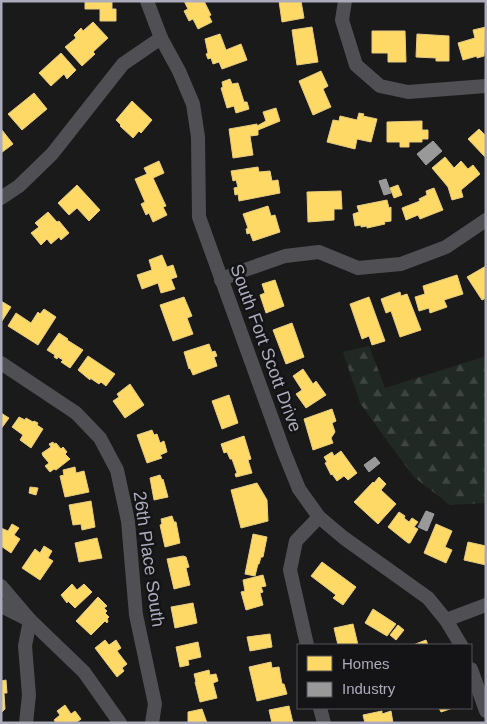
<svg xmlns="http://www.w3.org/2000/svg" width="487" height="724" font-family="Helvetica,sans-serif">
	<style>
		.forest { fill: url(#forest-firs) }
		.homes { fill: #ffd966; stroke: #e6cb80 }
		.industry { fill: #999; stroke: #9e9ea3 }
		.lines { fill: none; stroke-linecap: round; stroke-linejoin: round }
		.minor { stroke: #505054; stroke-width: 14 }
		.labels { text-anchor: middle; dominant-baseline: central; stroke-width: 5; stroke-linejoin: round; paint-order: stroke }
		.street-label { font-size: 18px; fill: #ababbb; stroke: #141416 }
	</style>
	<defs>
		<pattern id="forest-firs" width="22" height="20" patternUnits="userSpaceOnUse" patternTransform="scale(1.25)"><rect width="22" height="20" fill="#212924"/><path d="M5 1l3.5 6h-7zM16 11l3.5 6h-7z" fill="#3f4542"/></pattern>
	</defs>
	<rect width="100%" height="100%" fill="#1a1a1a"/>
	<path class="forest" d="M369,346L385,388L486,356V503L450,505L414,477L388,442L360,403L343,352Z"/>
	<g class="homes">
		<path d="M85,1H112V9H116V21H100V9H85Z"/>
		<path d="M184,1H204L211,15L209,16L212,22L198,29L193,19L189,21L184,11L188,9Z"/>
		<path d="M279,1H301L304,18L282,22Z"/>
		<path d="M93,22L108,38L93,52L95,54L82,66L65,47L76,38L74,35L81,28L83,31Z"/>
		<path d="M312,27L318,62L297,65L292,30Z"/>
		<path d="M486,27L484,56L477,58V56L463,60L458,43L475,38L473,30Z"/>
		<path d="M372,31H405L406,62H388V53H372Z"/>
		<path d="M220,34L226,50L241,44L247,60L222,69L219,62L213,64L211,58L208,59L206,54L208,53L205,39Z"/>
		<path d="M417,34L449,36V61H436V58L416,57Z"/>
		<path d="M61,53L76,70L67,79L64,74L51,86L39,73Z"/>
		<path d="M321,71L328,86L323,89L331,107L313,115L299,81Z"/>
		<path d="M230,79L232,84L238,83L244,102H247L249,109L236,113L234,106L227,108L221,88L223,87L222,82Z"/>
		<path d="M34,93L47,109L22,130L8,114Z"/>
		<path d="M132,101L152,120L141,133L139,131L133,138L120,126L121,125L116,120Z"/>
		<path d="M276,108L280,121L258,130V135L250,136L253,155L233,158L229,129L257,124V126L266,121L263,112Z"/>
		<path d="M359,113L364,114L363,116L377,119L371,142L357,139L355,149L327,142L333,120L339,121L340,116L357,120Z"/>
		<path d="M422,121V130H428V139H422V142H409V147H400V142H387V122Z"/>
		<path d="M479,129L486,136V158L468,139Z"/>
		<path d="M2,130L13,144L1,153V131Z"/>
		<path d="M445,157L454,168L461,161L468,169L473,165L480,174L461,190L463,197L452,200L448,187L432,168Z"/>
		<path d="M159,161L164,173L153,178L166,206L163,207L167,215L153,222L149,213L146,215L141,204L145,202L135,179L147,174L144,168Z"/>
		<path d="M258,167L259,172L270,171L272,181L278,180L280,193L239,201L238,194L235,195L234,188L238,187L236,180L233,181L231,171Z"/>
		<path d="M77,185L100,210L89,221L77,208L69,215L58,203Z"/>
		<path d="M398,185L402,195L394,198L390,188Z"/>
		<path d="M434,188L443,210L420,219L418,215L406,220L402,208L420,201L419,199L427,195L426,191Z"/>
		<path d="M341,191L342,209H334V220L308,222L307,192Z"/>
		<path d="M387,200L389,208L391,207V221L384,222L385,224L367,228V226L361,227V225L355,226L353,214L359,212L357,206Z"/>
		<path d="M268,206L271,216L275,215L280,232L253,241L250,233L247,234L246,229L248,228L243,214Z"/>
		<path d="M48,212L57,222L59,221L69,233L61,240L59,237L51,244L47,239L41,245L31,233L39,227L35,223Z"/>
		<path d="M162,255L167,267L173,265L177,277L171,279L175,289L161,293L158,283L142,289L137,275L152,270L149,260Z"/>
		<path d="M486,266V298L482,300L467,277Z"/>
		<path d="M457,275L463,294L444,300L447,307L430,313L429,308L419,311L415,297L425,294L423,286Z"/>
		<path d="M275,280L284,306L266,313L260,295L265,293L262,284Z"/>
		<path d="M400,292L401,296L407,294L421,330L400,337L391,311L386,313L381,299Z"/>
		<path d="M184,297L192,316L187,318L193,334L173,341L160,305Z"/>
		<path d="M369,297L385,341L372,345L369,336L362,339L350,304Z"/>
		<path d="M1,301L11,307L2,321L1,320Z"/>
		<path d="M44,309L56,317L38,345L8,326L16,313L31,323L38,312L40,314Z"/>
		<path d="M292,323L304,357L286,364L273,330Z"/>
		<path d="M59,333L68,339L67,340L83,350L70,368L61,362L63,360L58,357L57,359L54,357L55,355L47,350Z"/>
		<path d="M209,344L212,352L215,351L217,356L214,357L217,366L193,375L190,368L189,369L184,352Z"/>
		<path d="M88,356L115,374L106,386L101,382L99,384L90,378V380L78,370Z"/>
		<path d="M303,369L313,384L316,381L326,395L306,408L296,394L302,390L293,376Z"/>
		<path d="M130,384L144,405L125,418L113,401L119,397L117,394Z"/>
		<path d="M229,395L238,423L222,429L212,401Z"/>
		<path d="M332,409L336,421L332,423L335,432L331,438L333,443L313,450L304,419Z"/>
		<path d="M1,413L9,418L1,429Z"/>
		<path d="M19,417L25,420L26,418L33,422L34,421L38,423L37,425L43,429L31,448L20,440L23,435L12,427Z"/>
		<path d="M152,430L154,435L157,434L160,443L164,441L167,452L160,455L162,458L147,463L137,435Z"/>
		<path d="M244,436L251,459L248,460L252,473L236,477L235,474L237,473L232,459H230L227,452L224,453L221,444Z"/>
		<path d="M53,442L54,444L56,443L61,449L63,447L67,452L65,454L70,459L56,470L54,469L50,472L45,466L49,463L43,456L42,453L51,447L49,444Z"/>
		<path d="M341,451L357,473L348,480L344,476L337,481L332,474L331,475L325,463L327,462L324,457L332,452L334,456Z"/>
		<path d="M75,467L76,473L84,471L89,492L65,497L60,476L64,475L63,470Z"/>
		<path d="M160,475L162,480L163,479L168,497L154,500L150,478Z"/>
		<path d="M379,477L386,484L381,490L396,504L378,524L354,502L373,482L374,483Z"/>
		<path d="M257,483L267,500L268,521L241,528L231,490Z"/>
		<path d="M30,487L38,488L36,495L29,493Z"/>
		<path d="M91,501L95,527L82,530L81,524L73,525L69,505Z"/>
		<path d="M399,512L405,516L404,518L409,522L412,518L418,522L414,527L418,529L410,543H408L388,527Z"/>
		<path d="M172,516L174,522H176L180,543L165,547L160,525L162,524L161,519Z"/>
		<path d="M12,524L19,528L14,535L20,539L11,553L1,546V528L8,531Z"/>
		<path d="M436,524L452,531L445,547L452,550L446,563L424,553Z"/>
		<path d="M253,534L267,537L263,557H261L259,564H258L255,576L245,574Z"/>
		<path d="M97,538L102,558L79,562L75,543Z"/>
		<path d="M468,542L486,546V565L464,560Z"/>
		<path d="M44,546L52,551L48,558L53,561L40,580L22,568L35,549L40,553Z"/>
		<path d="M183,556L186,557L189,567L186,568L190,585L174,589L167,559Z"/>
		<path d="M322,562L356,587L343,605L333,598L336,595L311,576Z"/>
		<path d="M263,575L266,586L261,587L263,592L260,593L263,605L246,610L241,592L245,591L243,580Z"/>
		<path d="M72,584L77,590L84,584L92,592L75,608L68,601L67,603L61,595Z"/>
		<path d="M98,597L107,606L104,608L107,611L105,613L109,617L107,619L108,621L107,623L105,621L91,635L76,621Z"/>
		<path d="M193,603L197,623L175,628L171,607Z"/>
		<path d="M373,609L396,624L387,636L365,623Z"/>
		<path d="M353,624L358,645H338L334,628Z"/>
		<path d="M398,625L404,630L396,640L390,635Z"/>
		<path d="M270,634L272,647L250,651L247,637Z"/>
		<path d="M105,640L109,645L116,640L121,648L117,651L127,664L122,668L124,671L117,677L95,648Z"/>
		<path d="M426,640L428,645H413Z"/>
		<path d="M198,642L201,657L188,660L189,665L180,667L176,647Z"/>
		<path d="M271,662L272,668L279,667L282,684H284L287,694L257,701L249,667Z"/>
		<path d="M209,670L210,675L216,674L218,681L213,683L217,698L200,702L195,682H196L194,674Z"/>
		<path d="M6,680L7,693H4L5,709L1,713V681Z"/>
		<path d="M65,705L71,714L75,711L81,719L77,722V723H56L54,720L60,715L57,711Z"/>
		<path d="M289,706L293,723H272L269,710Z"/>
		<path d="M439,708H449L450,709L441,712Z"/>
		<path d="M202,709L207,723H188V712Z"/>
		<path d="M382,711V714L391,711L393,723H365L363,715Z"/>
	</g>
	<g class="industry">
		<path d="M433,141L442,151L426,165L417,154Z"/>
		<path d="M386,179L391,193L384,195L379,181Z"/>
		<path d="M375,457L380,463L369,472L364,465Z"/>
		<path d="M426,511L434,514L427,531L418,527Z"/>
	</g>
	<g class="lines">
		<g class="minor">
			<path d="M147,1L161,38L179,71L193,104L198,137L199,217L284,452L299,489L319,517L344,538L428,598L446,620L461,645"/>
			<path d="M345,1L342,20L356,65L380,86L408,92L486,86"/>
			<path d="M1,198L19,186L52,154L123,64L161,38"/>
			<path d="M221,280L236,273L285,256L319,252L358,268L401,264L446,247L486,220"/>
			<path d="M1,363L76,413L100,438L117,470L128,521L136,615L155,704L152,723"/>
			<path d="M1,586L30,620L84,672L120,723"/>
			<path d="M1,606L25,618"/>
			<path d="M446,620L486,605"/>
			<path d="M307,645L290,570L296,541L319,517"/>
			<path d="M471,669L486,711"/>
			<path d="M320,708L324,723"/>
			<path d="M26,723L29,695L25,646L30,620"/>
		</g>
	</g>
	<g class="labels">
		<g class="street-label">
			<text transform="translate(266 348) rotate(70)">South Fort Scott Drive</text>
			<text transform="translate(149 559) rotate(82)">26th Place South</text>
		</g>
	</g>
	<rect width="487" height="724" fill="none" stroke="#ababbb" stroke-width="5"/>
	<rect x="297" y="644" width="175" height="65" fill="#141416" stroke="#505058"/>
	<rect x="307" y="656" width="25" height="15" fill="#ffd966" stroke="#505058"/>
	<text x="342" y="669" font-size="15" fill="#ababbb">Homes</text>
	<rect x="307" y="682" width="25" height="15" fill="#999999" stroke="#505058"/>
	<text x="342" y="694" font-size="15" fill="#ababbb">Industry</text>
</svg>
